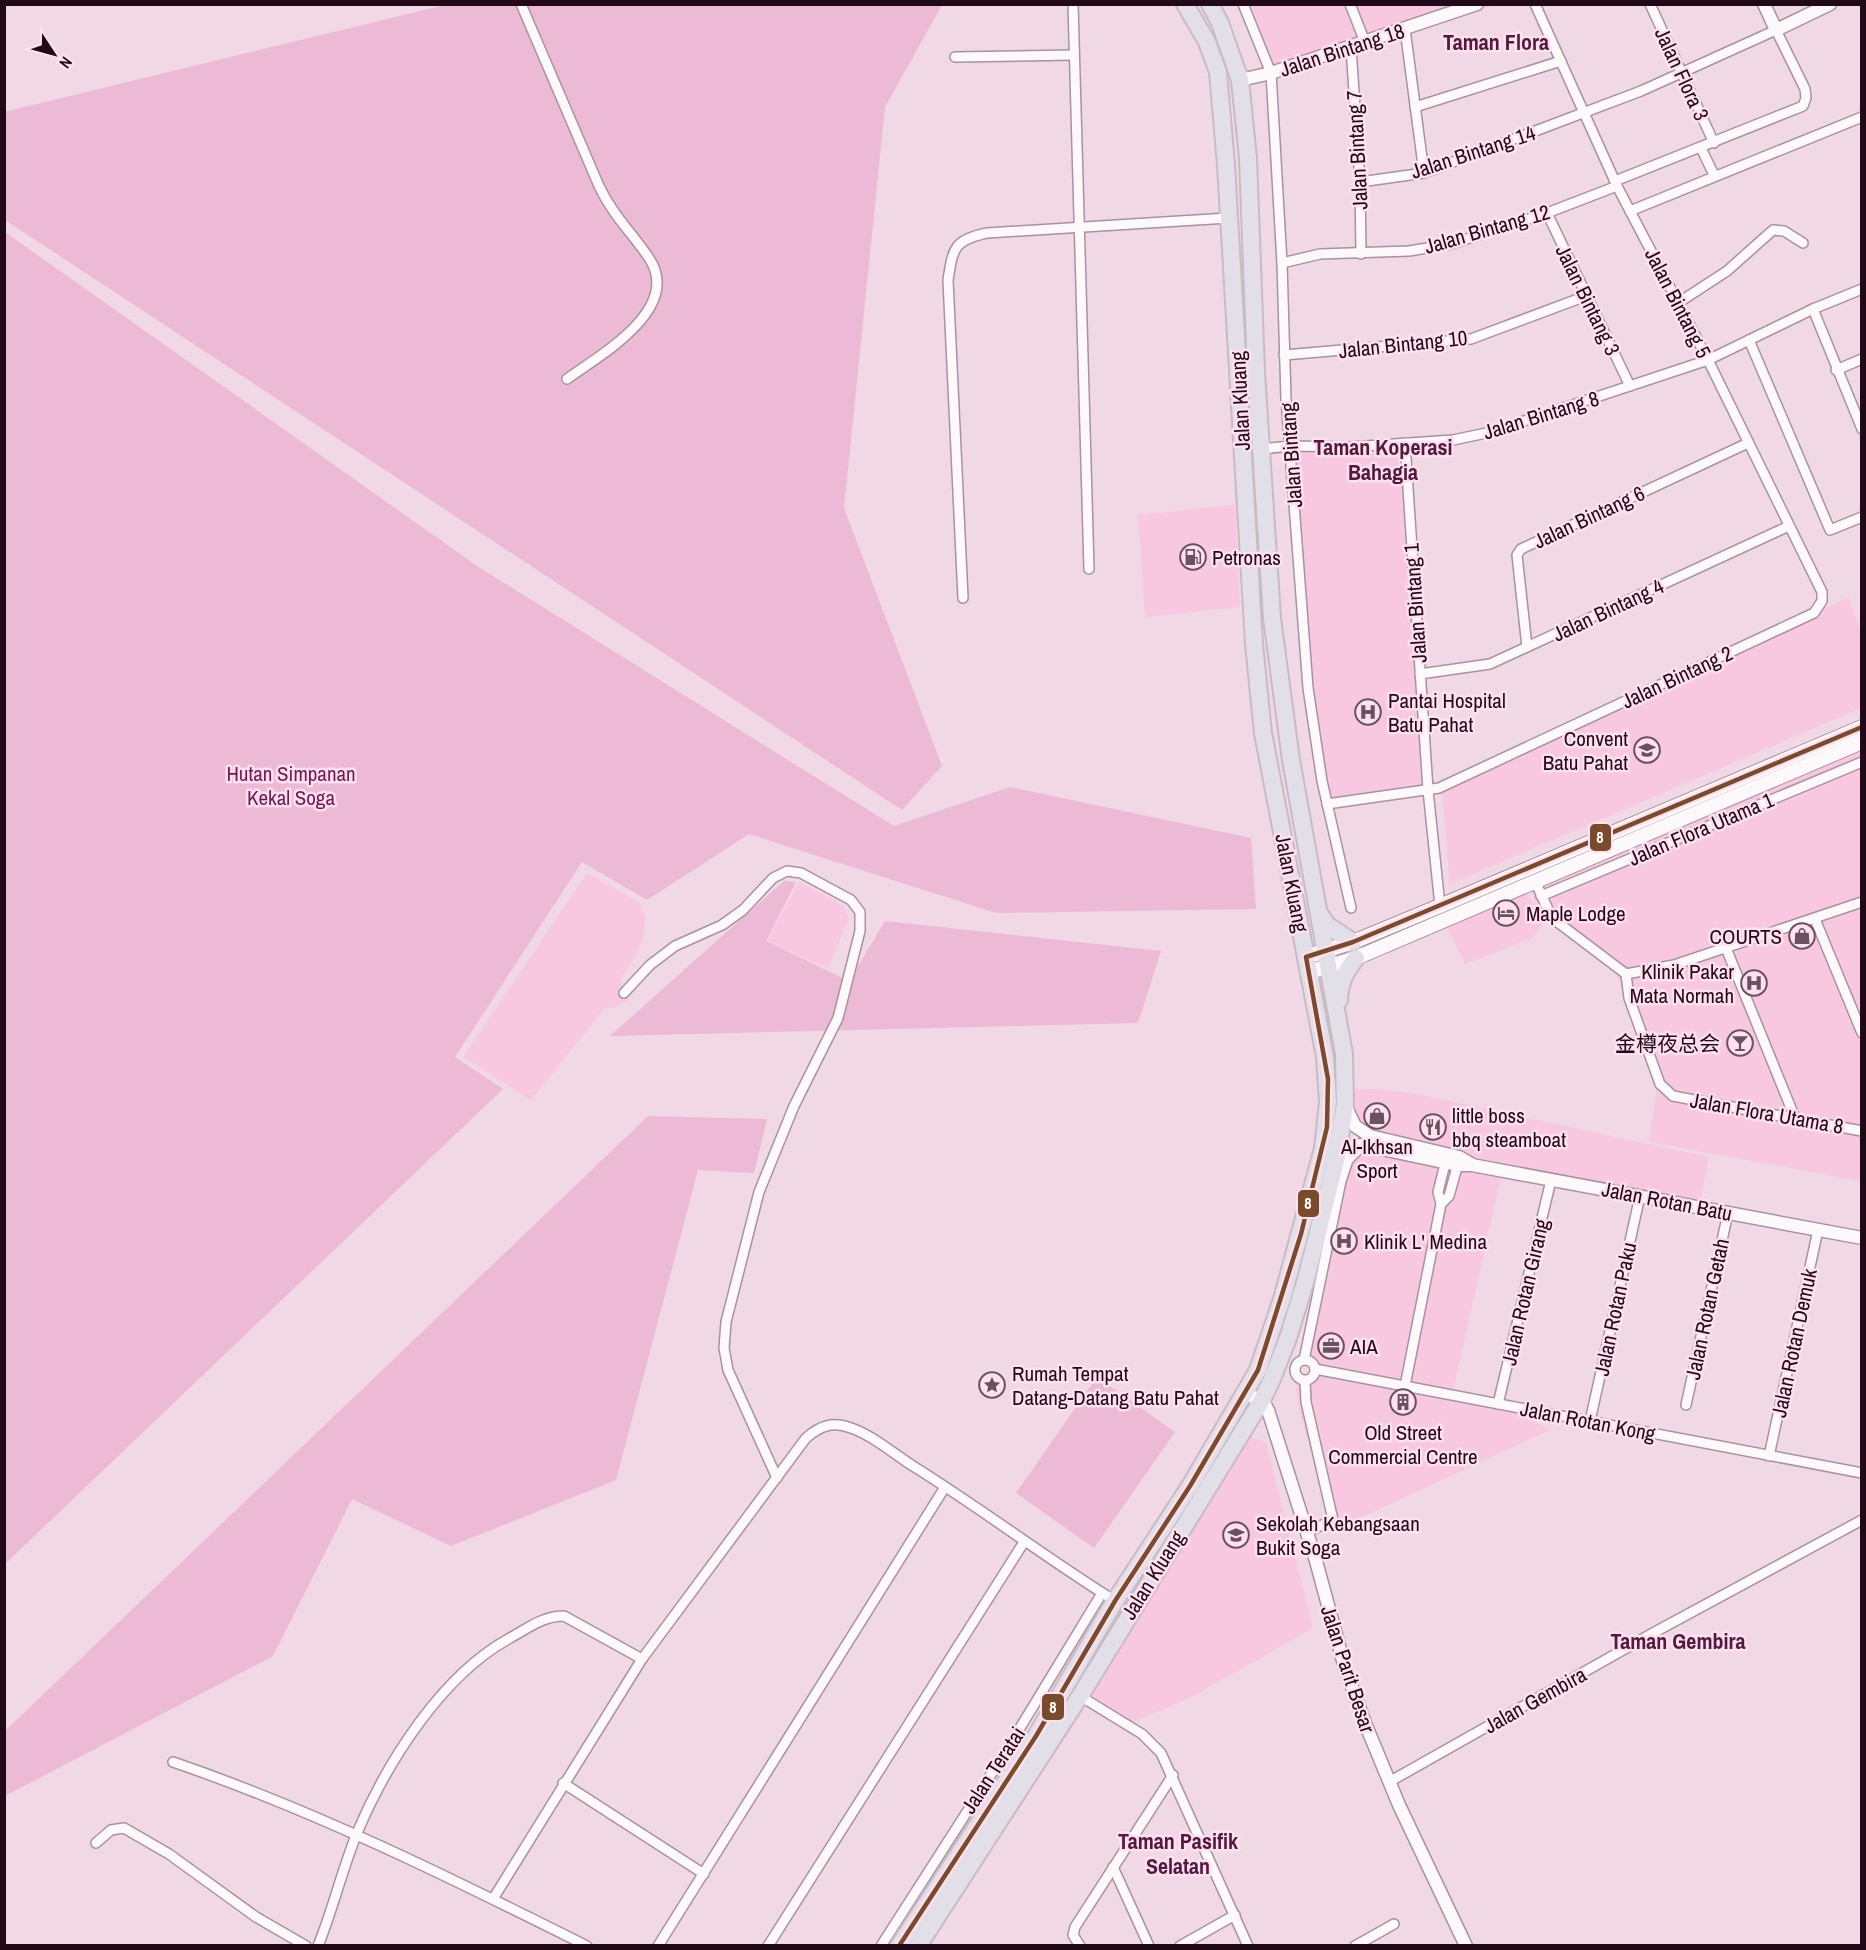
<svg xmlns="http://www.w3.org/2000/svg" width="1866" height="1950" font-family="'Archivo Narrow','Noto Sans SC',sans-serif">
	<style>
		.built { fill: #f7c8e0 }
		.green { fill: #edbad5 }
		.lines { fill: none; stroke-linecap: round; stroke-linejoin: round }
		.minor-casing { stroke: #a8929e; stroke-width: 12 }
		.tertiary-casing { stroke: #a8929e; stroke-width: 15 }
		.secondary-casing { stroke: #a8929e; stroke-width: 16 }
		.trunk-casing { stroke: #c9bbc3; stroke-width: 20 }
		.minor { stroke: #fdf9fb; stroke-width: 9 }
		.tertiary { stroke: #fdf9fb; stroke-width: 12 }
		.secondary { stroke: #fdf9fb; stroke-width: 14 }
		.trunk { stroke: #e2dfe8; stroke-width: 16 }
		.bus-1-casing { stroke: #fee0ef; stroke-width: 9 }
		.bus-1 { stroke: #7a4b2a; stroke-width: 4.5 }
		.labels { text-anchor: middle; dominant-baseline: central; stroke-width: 5; stroke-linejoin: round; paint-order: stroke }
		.street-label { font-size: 21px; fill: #220918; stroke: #fee0ef }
		.poi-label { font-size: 21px; fill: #220918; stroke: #fee0ef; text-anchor: start }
		.park-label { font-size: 21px; fill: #741853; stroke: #fee0ef }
		.neighbourhood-label { font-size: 22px; font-weight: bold; fill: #541a3e; stroke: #fee0ef }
		.line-badge { stroke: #fee0ef; stroke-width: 2 }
		.badge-label { font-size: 16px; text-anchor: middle; font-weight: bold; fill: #fff }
	</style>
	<rect width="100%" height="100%" fill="#f0d8e4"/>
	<g class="built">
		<path d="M1239,5H1495L1268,81Z"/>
		<path d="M1409,440L1432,793L1324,808L1287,443Z"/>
		<path d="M1235,505L1240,607L1145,617L1138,515Z"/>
		<path d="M1849,597L1861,632V708L1450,884L1442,792Z"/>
		<path d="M1861,745V1181L1649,1142L1657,1087L1615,970L1541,916L1528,886Z"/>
		<path d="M587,873L639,902L645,916L644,934L637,954L619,981L629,999L616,1007L604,1009L531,1100L463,1057Z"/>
		<path d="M799,882L844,906L849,918L828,969L767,941Z"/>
		<path d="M1527,891L1542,923L1533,938L1465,964L1447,926Z"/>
		<path d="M1379,1089L1416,1094L1709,1157L1700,1203L1473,1159L1374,1131L1357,1120L1351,1090Z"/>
		<path d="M1362,1151L1501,1176L1452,1397L1320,1372L1309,1355L1343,1183L1351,1161Z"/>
		<path d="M1309,1371L1521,1414L1550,1430L1334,1530L1300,1413L1296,1385Z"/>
		<path d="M1245,1435L1266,1443L1313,1628L1188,1699L1130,1723L1085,1690Z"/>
	</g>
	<g class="green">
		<path d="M445,5H942L885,107L844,508L942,766L902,810L5,220L4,112Z"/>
		<path d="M5,232L477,566L894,826L1010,787L1251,838L1256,909L996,913L749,834L647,900L582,862L455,1057L503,1089L5,1564Z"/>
		<path d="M784,881L796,882L766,941L849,981L885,921L1161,951L1138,1023L610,1036Z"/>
		<path d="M648,1116L767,1119L754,1173L698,1170L616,1480L451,1546L352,1499L273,1656L5,1796V1731Z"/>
		<path d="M1097,1377L1175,1432L1094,1548L1016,1493Z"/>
	</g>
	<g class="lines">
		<g class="minor-casing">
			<g id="minor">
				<path d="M521,4L599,186C612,214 632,233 649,258C683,309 600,355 567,379"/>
				<path d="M1073,4L1089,569"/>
				<path d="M1243,4L1271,73L1282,263L1286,399L1308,688L1322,781L1351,908"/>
				<path d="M1350,4L1365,42"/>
				<path d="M1650,4L1714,143"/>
				<path d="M1405,29L1424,173"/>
				<path d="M1351,47L1360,182L1361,254"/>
				<path d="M955,57L1074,55"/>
				<path d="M1415,107L1561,61"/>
				<path d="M1701,148L1714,175"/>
				<path d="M1360,182L1424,173L1641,91L1776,30L1805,89L1806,98L1803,106L1615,181"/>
				<path d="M1630,211L1862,117"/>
				<path d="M1547,213L1630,386"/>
				<path d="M1282,263L1320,254L1409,251L1451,244L1547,213L1617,186"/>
				<path d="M1678,303L1727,271L1773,230L1784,231L1803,243"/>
				<path d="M1813,309L1862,429"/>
				<path d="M1749,340L1830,530L1862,517"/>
				<path d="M1284,355L1471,339L1586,296"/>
				<path d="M1836,370L1862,359"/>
				<path d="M1405,443L1428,790L1440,906"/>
				<path d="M1261,449L1291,446L1350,447L1453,440L1491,432L1708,360L1813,309L1862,289"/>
				<path d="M963,598L948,280C953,249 953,240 987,233L1228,218"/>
				<path d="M1527,647L1517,555L1521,549L1748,443"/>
				<path d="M1420,674L1490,664L1789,526"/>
				<path d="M1327,804L1439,788L1814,613L1822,601V592L1708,360L1617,186L1535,4"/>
				<path d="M1535,881L1552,918L1626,974"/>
				<path d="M1541,896L1862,762"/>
				<path d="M1862,902L1674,965L1626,974L1629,998L1660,1084L1673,1096L1862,1131"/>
				<path d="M1815,919L1862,1033"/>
				<path d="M1726,948L1795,1118"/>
				<path d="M624,993L650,965L675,946L722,925L743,910L773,878L787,871L801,873L851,900L860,912V931L838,1018L794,1106L759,1192L726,1322L724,1348L728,1370L777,1478"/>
				<path d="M1441,1204L1449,1196L1459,1160"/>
				<circle cx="1305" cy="1370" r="10"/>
				<path d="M1304,1360L1341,1181L1348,1160L1363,1145"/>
				<path d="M1315,1369L1862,1473"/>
				<path d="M1305,1381L1306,1402L1333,1520L1307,1532"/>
				<path d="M1405,1386L1441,1204L1438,1192L1447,1156"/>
				<path d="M1498,1404L1551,1180"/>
				<path d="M1686,1405L1728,1213"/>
				<path d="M1590,1421L1640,1196"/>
				<path d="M1769,1456L1818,1230"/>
				<path d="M1080,1696L1142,1734L1161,1753L1248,1946"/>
				<path d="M173,1762C316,1811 451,1878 587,1946"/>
				<path d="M1389,1782L1653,1633L1862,1520"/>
				<path d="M563,1783L704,1874"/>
				<path d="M96,1843L111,1830L124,1828L169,1854L256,1917L306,1946"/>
				<path d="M1113,1867L1149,1946"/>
				<path d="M493,1899L642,1659L806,1438C820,1426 832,1421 851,1428C872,1435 894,1454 913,1466C982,1509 1046,1558 1115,1601"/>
				<path d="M318,1946C333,1909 342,1870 357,1833C387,1762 442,1675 510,1638C528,1628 543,1616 564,1616L642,1659"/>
				<path d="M658,1946L945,1487"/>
				<path d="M768,1946L1024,1542"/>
				<path d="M881,1946L1006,1751L1102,1593"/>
				<path d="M1080,1946L1073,1935L1075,1927L1173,1775"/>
				<path d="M1180,1946L1235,1915"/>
				<path d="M1355,1946L1394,1924"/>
			</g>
		</g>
		<g class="tertiary-casing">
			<g id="tertiary">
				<path d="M1764,4L1776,30L1830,4"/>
				<path d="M1240,80L1271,73L1477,4"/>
				<path d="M1345,1105L1355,1126L1370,1136L1459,1157L1471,1164"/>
				<path d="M1337,1157L1352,1146L1363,1145L1457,1165H1472L1862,1238"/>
				<path d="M1245,1394L1262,1400L1268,1410L1316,1561L1345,1668L1365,1723L1399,1805L1466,1946"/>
			</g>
		</g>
		<g class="secondary-casing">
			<g id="secondary">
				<path d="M1306,957L1353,942L1440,906L1862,727"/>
				<path d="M1309,972L1356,958L1862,742"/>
			</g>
		</g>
		<g class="trunk-casing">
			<g id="trunk">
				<path d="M1319,913L1327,925L1353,942"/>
				<path d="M1339,1000C1340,982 1345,972 1356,958"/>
				<path d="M899,1946L1036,1736L1115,1601L1190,1486L1258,1370L1282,1299L1323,1148L1328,1102L1325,1057L1263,733L1254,644L1226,165L1218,72L1207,42L1185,4"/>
				<path d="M918,1946L1080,1696L1262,1400L1272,1379L1288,1338L1306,1279L1337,1157L1345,1104L1344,1054L1291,760L1272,618L1256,372L1248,158L1240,80L1220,23L1210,4"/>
			</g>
		</g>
		<use href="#minor" class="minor"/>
		<use href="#tertiary" class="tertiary"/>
		<use href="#secondary" class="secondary"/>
		<use href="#trunk" class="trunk"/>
		<g class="bus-1-casing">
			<path id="bus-1" d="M899,1946L1036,1736L1115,1601L1190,1486L1258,1370L1301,1234L1327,1127L1328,1079L1306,957L1353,942L1862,727"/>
		</g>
		<use href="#bus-1" class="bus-1"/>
	</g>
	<defs>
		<g id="fuel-ring" transform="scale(1.35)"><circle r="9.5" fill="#fee0ef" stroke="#6a515f" stroke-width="1.5"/><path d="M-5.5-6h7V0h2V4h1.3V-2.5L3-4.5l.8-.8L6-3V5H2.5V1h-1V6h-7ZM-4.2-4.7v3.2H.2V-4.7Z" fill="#6a515f"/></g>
		<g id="hospital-ring" transform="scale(1.35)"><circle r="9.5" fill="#fee0ef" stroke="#6a515f" stroke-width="1.5"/><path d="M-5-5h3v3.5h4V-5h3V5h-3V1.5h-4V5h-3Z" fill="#6a515f"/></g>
		<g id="school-ring" transform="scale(1.35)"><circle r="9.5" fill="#fee0ef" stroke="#6a515f" stroke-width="1.5"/><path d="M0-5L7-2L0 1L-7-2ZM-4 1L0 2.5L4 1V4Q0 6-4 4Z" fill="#6a515f"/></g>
		<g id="hotel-ring" transform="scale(1.35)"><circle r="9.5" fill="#fee0ef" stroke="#6a515f" stroke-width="1.5"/><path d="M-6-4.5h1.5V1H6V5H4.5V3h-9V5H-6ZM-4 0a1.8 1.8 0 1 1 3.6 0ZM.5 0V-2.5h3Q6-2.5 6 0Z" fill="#6a515f"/></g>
		<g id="shop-ring" transform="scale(1.35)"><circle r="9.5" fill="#fee0ef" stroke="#6a515f" stroke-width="1.5"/><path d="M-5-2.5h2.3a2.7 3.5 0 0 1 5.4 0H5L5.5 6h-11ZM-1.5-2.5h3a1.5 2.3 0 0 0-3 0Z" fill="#6a515f"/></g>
		<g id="bar-ring" transform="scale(1.35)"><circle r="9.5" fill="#fee0ef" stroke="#6a515f" stroke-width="1.5"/><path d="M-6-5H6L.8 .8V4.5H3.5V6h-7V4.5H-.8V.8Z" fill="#6a515f"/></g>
		<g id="restaurant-ring" transform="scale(1.35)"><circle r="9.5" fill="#fee0ef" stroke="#6a515f" stroke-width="1.5"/><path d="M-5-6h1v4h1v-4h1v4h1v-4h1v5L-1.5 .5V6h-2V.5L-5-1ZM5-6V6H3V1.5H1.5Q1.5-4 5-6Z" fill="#6a515f"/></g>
		<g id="office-ring" transform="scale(1.35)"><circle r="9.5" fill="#fee0ef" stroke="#6a515f" stroke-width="1.5"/><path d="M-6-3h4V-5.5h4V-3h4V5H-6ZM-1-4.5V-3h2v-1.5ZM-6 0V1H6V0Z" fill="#6a515f"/></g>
		<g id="sight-ring" transform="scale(1.35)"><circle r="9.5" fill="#fee0ef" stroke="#6a515f" stroke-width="1.5"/><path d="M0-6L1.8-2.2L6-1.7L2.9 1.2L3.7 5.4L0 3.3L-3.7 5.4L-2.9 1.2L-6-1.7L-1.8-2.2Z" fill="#6a515f"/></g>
		<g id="building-ring" transform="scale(1.35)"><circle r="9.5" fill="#fee0ef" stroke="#6a515f" stroke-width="1.5"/><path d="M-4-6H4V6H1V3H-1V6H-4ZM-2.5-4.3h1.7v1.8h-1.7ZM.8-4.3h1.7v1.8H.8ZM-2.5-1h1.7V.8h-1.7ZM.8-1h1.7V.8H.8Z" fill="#6a515f"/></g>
	</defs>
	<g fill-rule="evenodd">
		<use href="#fuel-ring" x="1193" y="557"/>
		<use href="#hospital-ring" x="1368" y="712"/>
		<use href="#school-ring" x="1647" y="750"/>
		<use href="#hotel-ring" x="1506" y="913"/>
		<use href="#shop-ring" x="1802" y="936"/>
		<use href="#hospital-ring" x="1754" y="983"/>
		<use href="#bar-ring" x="1740" y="1043"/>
		<use href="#shop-ring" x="1377" y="1116"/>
		<use href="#restaurant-ring" x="1433" y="1127"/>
		<use href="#hospital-ring" x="1344" y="1241"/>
		<use href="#office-ring" x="1331" y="1346"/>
		<use href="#sight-ring" x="992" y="1385"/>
		<use href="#building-ring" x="1403" y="1402"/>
		<use href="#school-ring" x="1236" y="1535"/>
	</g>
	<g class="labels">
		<g class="street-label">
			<text transform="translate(1342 50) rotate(-18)">Jalan Bintang 18</text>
			<text transform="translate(1682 74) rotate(65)">Jalan Flora 3</text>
			<text transform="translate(1357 150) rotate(-93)">Jalan Bintang 7</text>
			<text transform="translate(1473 152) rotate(-18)">Jalan Bintang 14</text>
			<text transform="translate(1487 229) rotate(-16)">Jalan Bintang 12</text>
			<text transform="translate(1588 300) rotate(64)">Jalan Bintang 3</text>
			<text transform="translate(1678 303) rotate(63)">Jalan Bintang 5</text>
			<text transform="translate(1403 344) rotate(-6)">Jalan Bintang 10</text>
			<text transform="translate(1240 401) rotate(-93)">Jalan Kluang</text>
			<text transform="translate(1541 415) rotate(-17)">Jalan Bintang 8</text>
			<text transform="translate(1291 455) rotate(-94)">Jalan Bintang</text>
			<text transform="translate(1589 517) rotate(-25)">Jalan Bintang 6</text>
			<text transform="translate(1415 603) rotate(-94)">Jalan Bintang 1</text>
			<text transform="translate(1608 610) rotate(-25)">Jalan Bintang 4</text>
			<text transform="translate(1677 677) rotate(-25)">Jalan Bintang 2</text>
			<text transform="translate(1701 829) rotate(-23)">Jalan Flora Utama 1</text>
			<text transform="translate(1292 883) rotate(79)">Jalan Kluang</text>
			<text transform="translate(1767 1113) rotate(10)">Jalan Flora Utama 8</text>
			<text transform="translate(1667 1201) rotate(11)">Jalan Rotan Batu</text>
			<text transform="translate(1525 1292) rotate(-77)">Jalan Rotan Girang</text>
			<text transform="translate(1615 1309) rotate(-78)">Jalan Rotan Paku</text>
			<text transform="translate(1707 1309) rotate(-78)">Jalan Rotan Getah</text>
			<text transform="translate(1794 1343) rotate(-78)">Jalan Rotan Demuk</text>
			<text transform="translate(1588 1421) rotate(11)">Jalan Rotan Kong</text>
			<text transform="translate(1153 1575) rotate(-58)">Jalan Kluang</text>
			<text transform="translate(1348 1669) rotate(72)">Jalan Parit Besar</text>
			<text transform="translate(1535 1700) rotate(-29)">Jalan Gembira</text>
			<text transform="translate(993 1770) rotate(-57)">Jalan Teratai</text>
		</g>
		<g class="poi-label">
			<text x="1212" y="557">Petronas</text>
			<text x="1388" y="700">Pantai Hospital<tspan x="1388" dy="24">Batu Pahat</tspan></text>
			<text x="1628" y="738" text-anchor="end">Convent<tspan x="1628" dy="24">Batu Pahat</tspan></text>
			<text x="1526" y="913">Maple Lodge</text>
			<text x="1782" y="936" text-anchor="end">COURTS</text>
			<text x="1734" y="971" text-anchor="end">Klinik Pakar<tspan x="1734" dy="24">Mata Normah</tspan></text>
			<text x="1720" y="1043" text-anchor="end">金樽夜总会</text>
			<text x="1452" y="1115">little boss<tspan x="1452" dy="24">bbq steamboat</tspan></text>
			<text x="1377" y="1146" text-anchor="middle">Al-Ikhsan<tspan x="1377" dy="24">Sport</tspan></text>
			<text x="1364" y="1241">Klinik L' Medina</text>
			<text x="1350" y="1346">AIA</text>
			<text x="1012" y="1373">Rumah Tempat<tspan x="1012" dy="24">Datang-Datang Batu Pahat</tspan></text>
			<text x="1403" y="1432" text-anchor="middle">Old Street<tspan x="1403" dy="24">Commercial Centre</tspan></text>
			<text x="1256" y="1523">Sekolah Kebangsaan<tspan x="1256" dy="24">Bukit Soga</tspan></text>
		</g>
		<g class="park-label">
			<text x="291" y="773">Hutan Simpanan<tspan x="291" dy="24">Kekal Soga</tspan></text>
		</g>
		<g class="neighbourhood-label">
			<text x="1496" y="42">Taman Flora</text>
			<text x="1383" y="447">Taman Koperasi<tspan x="1383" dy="25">Bahagia</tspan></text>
			<text x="1678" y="1641">Taman Gembira</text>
			<text x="1178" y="1841">Taman Pasifik<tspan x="1178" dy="25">Selatan</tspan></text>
		</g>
	</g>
	<g class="line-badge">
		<rect x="1589" y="823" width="23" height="29" rx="6" fill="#7a4b2a"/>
		<rect x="1297" y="1189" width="23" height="29" rx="6" fill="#7a4b2a"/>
		<rect x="1041" y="1693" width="24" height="28" rx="6" fill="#7a4b2a"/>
	</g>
	<g class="badge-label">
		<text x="1600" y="843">8</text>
		<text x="1308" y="1209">8</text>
		<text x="1053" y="1713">8</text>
	</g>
	<rect width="1866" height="1950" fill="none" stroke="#220918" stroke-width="12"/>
	<g transform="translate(54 54) rotate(126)" stroke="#fee0ef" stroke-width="4.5" paint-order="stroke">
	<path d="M0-4.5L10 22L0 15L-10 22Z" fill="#220918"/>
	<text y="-9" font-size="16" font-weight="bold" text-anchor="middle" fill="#220918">N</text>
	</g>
</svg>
